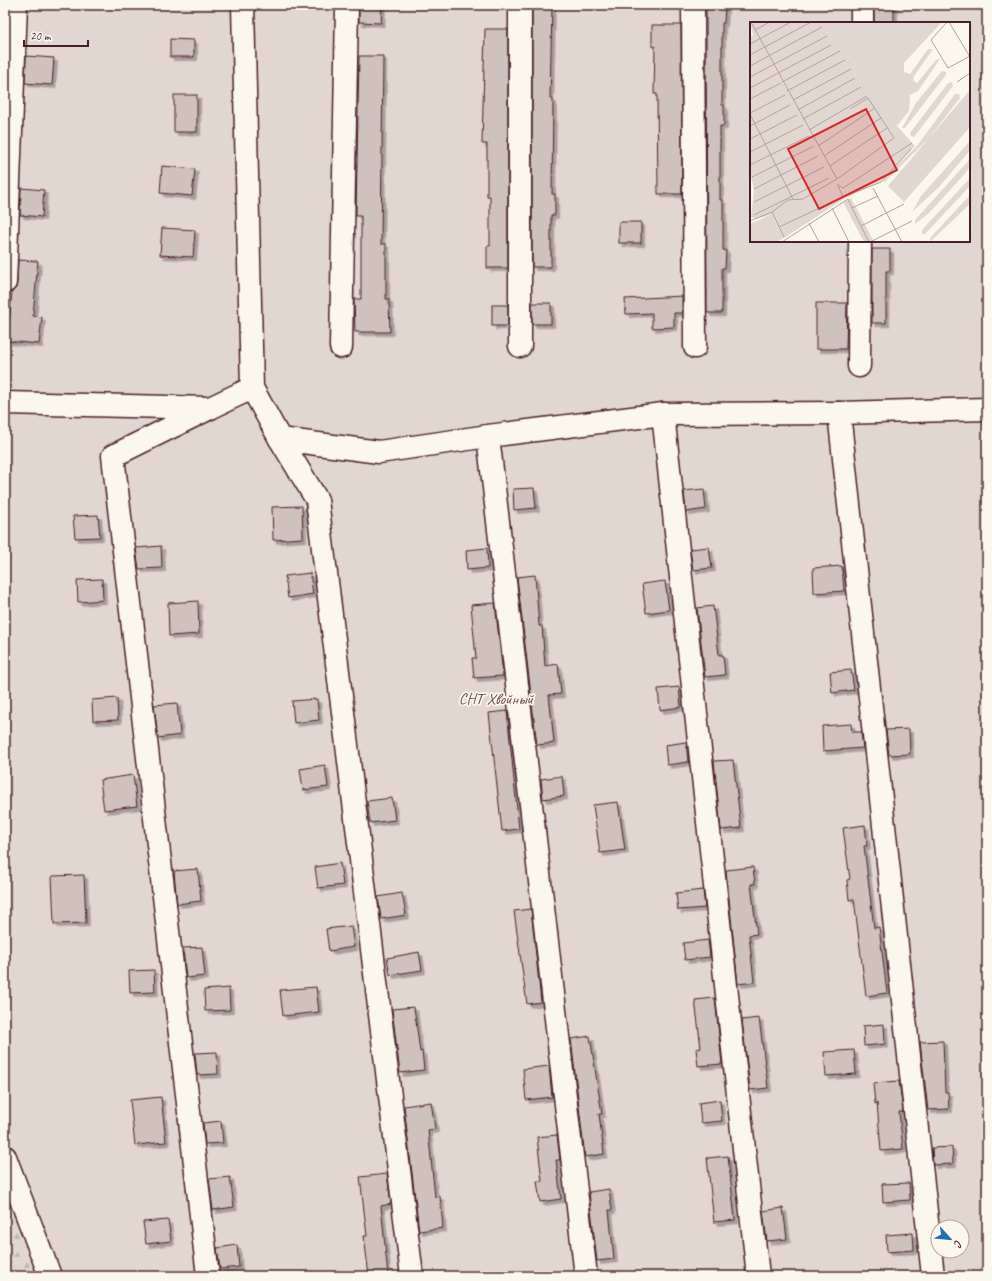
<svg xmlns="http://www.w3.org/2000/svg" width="992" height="1281" font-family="Caveat,sans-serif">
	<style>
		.forest { fill: url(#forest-firs); stroke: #967b7e }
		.garden { fill: #e2d7d0; stroke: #967b7e; fill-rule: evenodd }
		.building { fill: #cfc2bc; stroke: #4a1f2b; filter: url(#shadow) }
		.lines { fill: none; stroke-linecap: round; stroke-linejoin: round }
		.minor-casing { stroke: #4a1f2b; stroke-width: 25 }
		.minor { stroke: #fbf7ec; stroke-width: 22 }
		.labels { text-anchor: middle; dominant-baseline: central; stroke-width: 3.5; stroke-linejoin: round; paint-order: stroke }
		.park-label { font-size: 16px; fill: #704d54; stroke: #fbf7ec }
		.inset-road { fill: none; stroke: #b4a19f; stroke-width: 1 }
		.view { fill: #d62828; fill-opacity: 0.15; stroke: #d62828; stroke-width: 2 }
		.inset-edge { fill: none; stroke: #4a1f2b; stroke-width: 2 }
	</style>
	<defs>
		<pattern id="forest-firs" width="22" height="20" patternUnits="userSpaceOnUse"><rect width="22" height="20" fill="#e2d7d0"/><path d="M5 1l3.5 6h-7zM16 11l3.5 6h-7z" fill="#c3b8b3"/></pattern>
		<filter id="shadow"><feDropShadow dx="3.5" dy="3.5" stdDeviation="0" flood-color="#0004"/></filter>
	</defs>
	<rect width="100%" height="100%" fill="#fbf7ec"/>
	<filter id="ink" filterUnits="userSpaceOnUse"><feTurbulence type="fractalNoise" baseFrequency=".025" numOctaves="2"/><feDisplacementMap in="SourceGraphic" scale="8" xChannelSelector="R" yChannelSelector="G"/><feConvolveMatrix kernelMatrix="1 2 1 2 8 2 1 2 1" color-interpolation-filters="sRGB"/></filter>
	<g filter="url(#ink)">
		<path class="forest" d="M5,1168L39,1276H5Z"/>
		<path class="garden" d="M5,5H987V1276H46L5,1158ZM751,23H969V241H751ZM938,1227H962V1251H938Z"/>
		<g class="building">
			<path d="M359,5H382L381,23L359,22Z"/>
			<path d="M706,5H725L724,23H722V105H724V126H720V200H723V250H726L725,268H722V313H707Z"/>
			<rect x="874" y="5" width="20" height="18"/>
			<path d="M532,6H552L550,99H553L552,194H555V215H551V267H532Z"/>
			<path d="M652,25H681L682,194H658L657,94H654L655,46H652Z"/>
			<path d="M485,29H508V268H487V246H490V196H487V144H482Z"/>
			<path d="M170,39L194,40V57H170Z"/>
			<path d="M26,56L54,58L52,85L25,83Z"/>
			<path d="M359,56H383L381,244H386V299H389L390,332H355L354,299H361V216H356Z"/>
			<rect x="174" y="95" width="23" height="37"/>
			<path d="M162,166L195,169L192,196L160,193Z"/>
			<path d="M21,188L44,190L42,217L20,215Z"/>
			<rect x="619" y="222" width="22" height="21"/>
			<path d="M162,228L195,230L193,257L160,255Z"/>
			<path d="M872,249H890V271H886V323H872Z"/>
			<path d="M18,260L38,261L33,316L42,317L39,344L7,341L12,292L16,288L17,282Z"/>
			<path d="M682,296V313H674V327L652,328V313L626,314L625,299Z"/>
			<rect x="532" y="303" width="19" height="21"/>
			<path d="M816,303H847L846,349H816Z"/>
			<rect x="492" y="305" width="16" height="21"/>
			<path d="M534,488L536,508L514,510L513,489Z"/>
			<path d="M704,489L706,509L686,512L684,491Z"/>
			<path d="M302,506L303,538L273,540L272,507Z"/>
			<path d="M98,515L100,537L75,538L73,516Z"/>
			<path d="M161,546L162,568L139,569L136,548Z"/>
			<path d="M709,547L712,568L693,570L690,549Z"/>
			<path d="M487,548L488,568L467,570L466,550Z"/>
			<path d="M842,566L844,591L814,593L813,568Z"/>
			<path d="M310,573L313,594L288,598L285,576Z"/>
			<path d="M535,575L539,626H542L545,666L558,664L561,694L549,695L554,743L537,745L517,577Z"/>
			<path d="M102,579L103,600L78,602L77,580Z"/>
			<path d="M665,581L669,610L646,613L642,584Z"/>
			<path d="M198,601L199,634L169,636L168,603Z"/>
			<path d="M495,603L503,676L474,678L472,658H476L471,605Z"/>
			<path d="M713,606L719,655H723L725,675L705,677L697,608Z"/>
			<path d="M851,670L854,690L832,693L830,672Z"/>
			<path d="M679,687L681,707L660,710L658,689Z"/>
			<path d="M117,698L118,720L93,721L92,700Z"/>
			<path d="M317,699L319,720L294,723L292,701Z"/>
			<path d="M177,703L180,735L158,738L154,705Z"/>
			<path d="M507,711L519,829L502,831L489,713Z"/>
			<path d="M851,724L852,732H861L863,748L823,751L822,726Z"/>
			<path d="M909,729L910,754L889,755L886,730Z"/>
			<path d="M686,742L688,762L667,765L665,745Z"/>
			<path d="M733,760L741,828L721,830L714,761Z"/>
			<path d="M325,765L328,787L303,790L300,769Z"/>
			<path d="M133,775L137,806L104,810L100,780Z"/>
			<path d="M562,776L564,796L543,799L541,779Z"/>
			<path d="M392,798L395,820L370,823L367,801Z"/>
			<path d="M618,802L625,850L600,853L593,805Z"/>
			<path d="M865,825L867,846H864L874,928L879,927L887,993L866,996L854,899L849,900L847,880L850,879L843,828Z"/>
			<path d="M340,863L343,885L318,888L315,867Z"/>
			<path d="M753,867L755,884H751L757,934L749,935L754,982L738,984L726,870Z"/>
			<path d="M198,869L201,901L177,904L174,871Z"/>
			<path d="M84,875L86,923L54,924L52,876Z"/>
			<path d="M703,890L705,908L678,910L676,893Z"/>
			<path d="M402,893L406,915L381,919L378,897Z"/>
			<path d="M531,909L541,1002L527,1004L514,911Z"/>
			<path d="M351,926L354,947L329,951L326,929Z"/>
			<path d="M708,940L710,957L685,960L683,943Z"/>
			<path d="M202,947L205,976L186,978L183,948Z"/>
			<path d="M419,952L422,970L390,975L387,958Z"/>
			<path d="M154,970L155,992L130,993L129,971Z"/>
			<path d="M316,987L319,1012L283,1016L280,990Z"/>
			<path d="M229,988L230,1010L205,1011L204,990Z"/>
			<path d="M715,998L722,1064L698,1066L696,1049L701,1048L695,1000Z"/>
			<path d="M414,1007L420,1052L422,1051L424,1070L400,1073L392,1009Z"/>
			<path d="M759,1018L768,1088L750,1090L742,1020Z"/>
			<path d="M884,1024L885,1044L864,1046L863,1026Z"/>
			<path d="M590,1036L602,1114H599L604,1154L585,1157L571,1039Z"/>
			<path d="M943,1041L945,1092H948L949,1109L928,1110L920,1042Z"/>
			<path d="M854,1050L856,1074L826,1076L824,1052Z"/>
			<path d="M217,1052L218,1074L197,1075L195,1053Z"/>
			<path d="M549,1066L552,1097L526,1100L523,1069Z"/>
			<path d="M899,1081L903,1112H899L903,1149L881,1151L877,1103L875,1104L873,1083Z"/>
			<path d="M161,1097L166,1142L135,1145L130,1100Z"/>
			<path d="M720,1100L722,1121L701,1123L699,1103Z"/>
			<path d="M431,1102L435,1129L428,1130L435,1197L440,1196L443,1228L419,1231L404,1106Z"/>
			<path d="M221,1121L223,1143L205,1144L203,1123Z"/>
			<path d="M557,1135L560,1160H556L561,1199L540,1202L537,1181H542L537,1137Z"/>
			<path d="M952,1147L953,1164L933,1165L932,1148Z"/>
			<path d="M728,1156L735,1220L714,1222L707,1158Z"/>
			<path d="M387,1174L391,1204L381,1206L388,1276H369L364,1236H367L360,1177Z"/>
			<path d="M230,1177L234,1207L213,1210L209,1179Z"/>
			<path d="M909,1183L910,1200L883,1202L882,1184Z"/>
			<path d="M609,1189L612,1210H609L614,1259L597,1261L589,1192Z"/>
			<path d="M783,1208L787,1239L767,1241L763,1211Z"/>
			<path d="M168,1220L171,1241L146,1244L143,1222Z"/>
			<path d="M913,1233L914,1250L887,1252L886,1235Z"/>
			<path d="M237,1245L239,1267L220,1269L217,1248Z"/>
		</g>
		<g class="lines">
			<g class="minor-casing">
				<g id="minor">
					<path d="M243,5L252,388L280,439L379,452L488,436L663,414L839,413L987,409"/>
					<path d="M693,5L695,347"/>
					<path d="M862,23V5"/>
					<path d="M5,282L16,5"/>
					<path d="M520,346V5"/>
					<path d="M341,347L347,5"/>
					<path d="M859,366L860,241"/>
					<path d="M5,403L210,408L252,388"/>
					<path d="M839,413L933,1276"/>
					<path d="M663,414L758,1276"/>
					<path d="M488,436L586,1276"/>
					<path d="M280,439L317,500L412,1276"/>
					<path d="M5,1157L50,1276"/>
					<path d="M208,1276L113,456L210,408"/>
				</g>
			</g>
			<use href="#minor" class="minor"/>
		</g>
	</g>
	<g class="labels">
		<g class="park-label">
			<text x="496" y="699">СНТ Хвойный</text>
		</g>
	</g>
	<g transform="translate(750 22)">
		<rect width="220" height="220" fill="#fbf7ec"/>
		<path d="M101,176L124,220H114L93,180ZM22,192L34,216L26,220H0V202Z" fill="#e2d7d0"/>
		<path d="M71,0H192L154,41V50L160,52L178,27H183L164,54L163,58L167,61L186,38L190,37L168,69L160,73L159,89L147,104L125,69L117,75L106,57L104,39L88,27ZM192,49L196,50V53L155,106H152L166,81ZM198,61L202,60L203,64L164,115L161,114L160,111ZM205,72H209L210,76L179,116L134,161L133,157L167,124ZM220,119V128L189,165L162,190L171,174ZM220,137V145L212,155L179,191L165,202V198ZM220,156V164L175,212H172V208ZM220,173V182L180,220V216Z" fill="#e2d7d0"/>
		<path d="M220,68V105L154,180L138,164Z" fill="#e2d7d0"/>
		<path d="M0,0H71L88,27L104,39L106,57L117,74L125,69L147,104L165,124L131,159L92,178L34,216L22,192L6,197L1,195L4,168L0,151V15L3,13Z" fill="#e2d7d0"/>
		<path class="inset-road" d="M197,0L181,18L198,46L220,34M199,0L220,35M5,8L20,0M0,22L41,0M0,33L61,0M0,44L72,5M0,55L77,14M32,60L90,29M207,60L220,51M0,66L81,23M37,69L95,38M0,77L31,61M43,78L101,47M48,88L105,56M0,91L35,73M0,92L43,177M53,97L111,65M0,104L40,83M59,108L117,74M0,117L47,93M68,124L125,86M0,130L53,103M74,134L131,96M0,143L59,114M80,144L137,106M2,155L64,124M87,157L144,116L118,76L100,87M87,162L93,166L162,121M123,166L152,220M4,167L68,134M93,175L131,160L161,127M4,180L74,145M82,186L99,220M102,186L119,220M22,190L34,215M4,193L79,156M0,199L22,190L38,178L53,177L87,157L1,0M59,201L69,220M111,204L154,182M29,205L93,175L88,164M32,220L98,177L102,186L128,174M120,220L162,199"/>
		<path class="view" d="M116,87L147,148L69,187L38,127Z"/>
		<rect width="220" height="220" class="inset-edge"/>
	</g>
	<rect width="992" height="1281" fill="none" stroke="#fbf7ec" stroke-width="20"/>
	<rect x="10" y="10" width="972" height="1261" fill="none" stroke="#4a1f2b" stroke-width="1.5" filter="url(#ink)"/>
	<g transform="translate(950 1239) rotate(117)"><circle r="19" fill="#fbf7ec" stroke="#b4a19f"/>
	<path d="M0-3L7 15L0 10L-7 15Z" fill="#1f6fb2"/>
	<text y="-6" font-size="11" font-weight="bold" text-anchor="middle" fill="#4a1f2b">С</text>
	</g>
	<path d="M24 40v6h64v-6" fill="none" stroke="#4a1f2b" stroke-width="2"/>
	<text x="30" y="40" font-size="12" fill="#4a1f2b" stroke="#fbf7ec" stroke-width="3" paint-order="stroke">20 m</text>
</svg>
